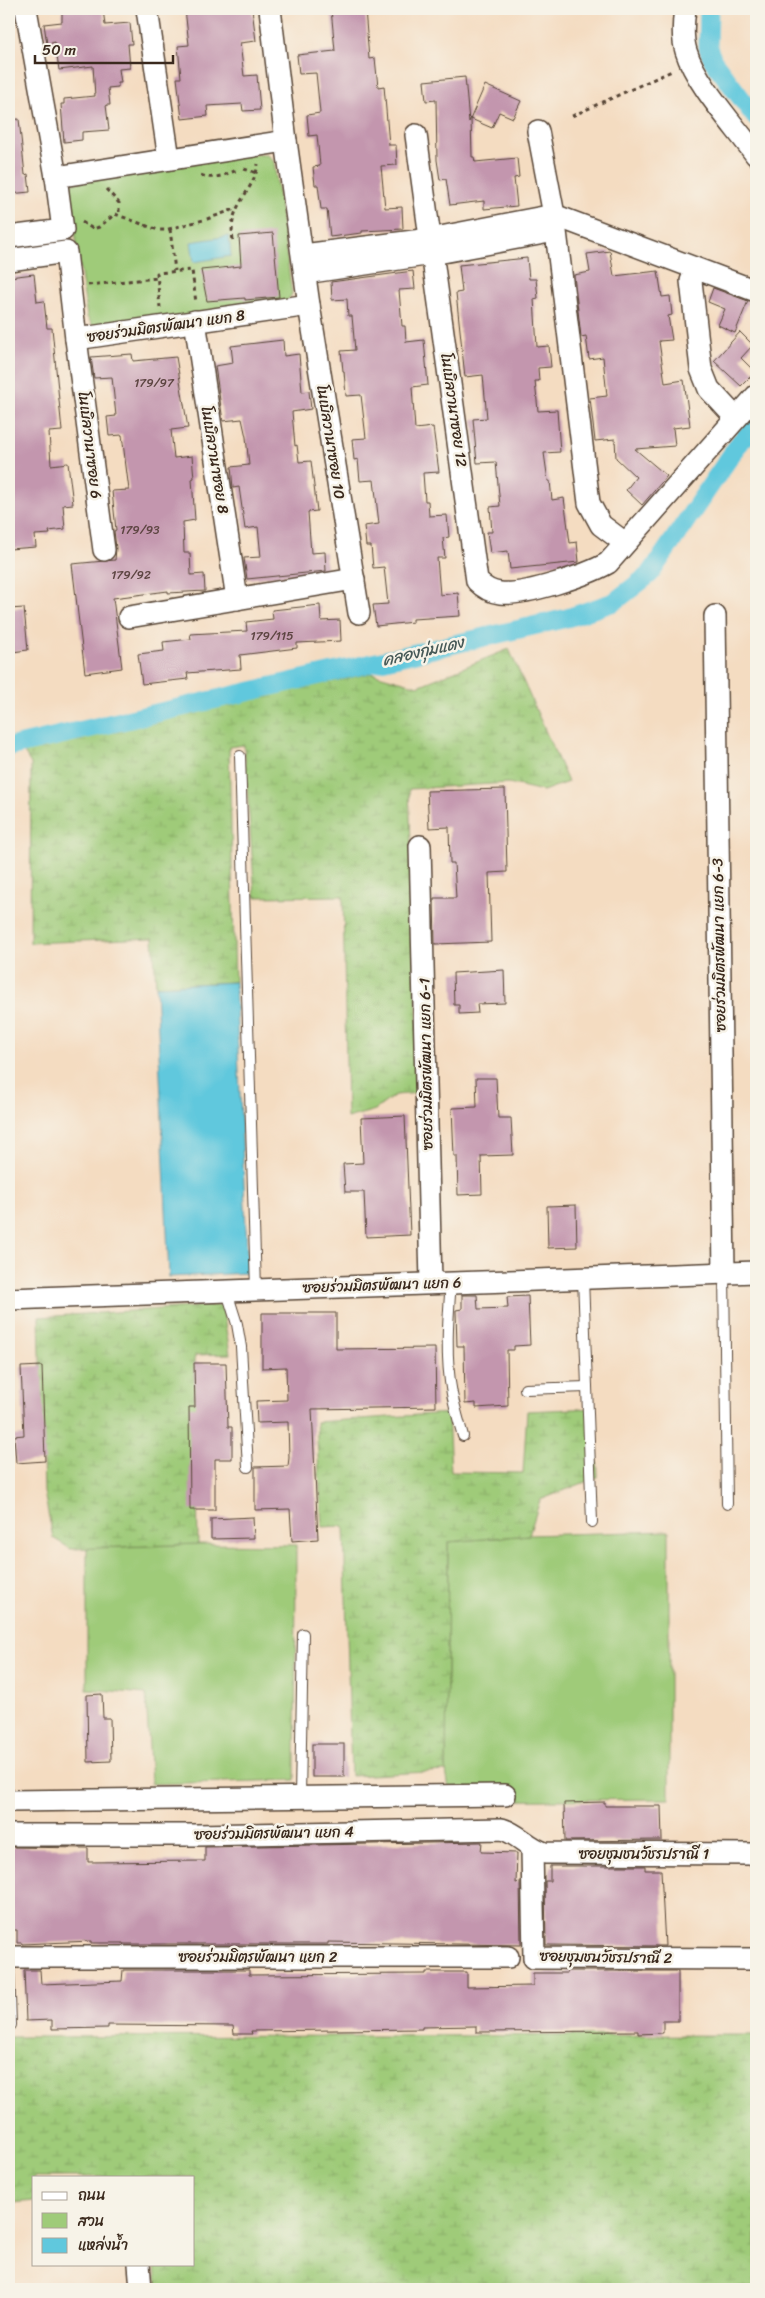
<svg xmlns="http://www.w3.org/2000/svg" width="765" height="2298" font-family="Sriracha,'Playpen Sans Thai',sans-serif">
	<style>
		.green { fill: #9fcb79; stroke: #6d7a4c }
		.wetland { fill: url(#wetland-marsh); stroke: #6d7a4c }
		.water { fill: #60c8dd; stroke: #4e797e }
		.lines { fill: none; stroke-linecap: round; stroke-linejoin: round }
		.canal { stroke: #60c8dd; stroke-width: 19 }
		.building { fill: #c396ae }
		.service-casing { stroke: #574536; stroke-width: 12 }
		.minor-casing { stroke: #574536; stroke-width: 24 }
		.path { stroke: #574536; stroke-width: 3; stroke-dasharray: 4 4; stroke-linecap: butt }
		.service { stroke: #fff; stroke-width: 10 }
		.minor { stroke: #fff; stroke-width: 21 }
		.labels { text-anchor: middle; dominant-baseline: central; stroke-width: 5; stroke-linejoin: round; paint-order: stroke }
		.number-label { font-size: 12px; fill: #5d4542 }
		.street-label { font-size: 15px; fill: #3b2a1e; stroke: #f7f3e8 }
		.water-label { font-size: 16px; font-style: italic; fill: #465957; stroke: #f7f3e8 }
	</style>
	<defs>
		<pattern id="wetland-marsh" width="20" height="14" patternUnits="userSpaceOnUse" patternTransform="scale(1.25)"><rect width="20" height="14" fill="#9fcb79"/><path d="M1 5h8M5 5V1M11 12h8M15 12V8" fill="none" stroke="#8aae68"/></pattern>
	</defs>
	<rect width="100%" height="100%" fill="#f7f3e8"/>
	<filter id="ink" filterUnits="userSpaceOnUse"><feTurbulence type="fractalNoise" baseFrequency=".02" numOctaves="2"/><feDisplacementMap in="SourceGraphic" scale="10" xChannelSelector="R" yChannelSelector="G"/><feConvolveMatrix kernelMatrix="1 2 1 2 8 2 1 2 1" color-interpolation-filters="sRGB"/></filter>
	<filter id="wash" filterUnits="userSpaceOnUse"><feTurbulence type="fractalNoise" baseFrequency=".0096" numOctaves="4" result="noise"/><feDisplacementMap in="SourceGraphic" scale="20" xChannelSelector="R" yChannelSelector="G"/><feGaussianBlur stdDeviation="1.12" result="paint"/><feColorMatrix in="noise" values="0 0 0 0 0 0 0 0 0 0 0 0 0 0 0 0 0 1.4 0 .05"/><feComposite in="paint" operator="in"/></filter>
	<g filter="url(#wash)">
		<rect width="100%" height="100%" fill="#f4dcc1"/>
		<g class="green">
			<path d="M248,154L268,155L274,162L292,294L286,303L94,327L87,317L70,197L72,183Z"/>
			<path d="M669,1531V1799L451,1801L446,1771L448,1542L529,1535Z"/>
			<path d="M198,1544L296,1545L295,1780L151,1784L146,1694L87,1689V1548Z"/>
		</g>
		<g class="wetland">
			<path d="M509,649L568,782L543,791L508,783L409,789L420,1093L395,1095L375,1110L347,1118L343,896L255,897L244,745L229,747L235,982L156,986L153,938L30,943L31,764L22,749L371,673L418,686Z"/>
			<path d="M222,1305L230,1354L195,1355L198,1544L71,1549L53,1538L44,1492L39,1317Z"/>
			<path d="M595,1408L598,1477L540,1500L529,1535L448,1542L446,1771L351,1776L344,1526L322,1527L316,1422L448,1413L451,1472L523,1473L527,1411Z"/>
			<path d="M756,2035V2288L157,2289L155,2264H194V2177H34V2201L13,2203L9,2188V2037Z"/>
		</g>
		<g class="water">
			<path d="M229,236L231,256L194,262L191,242Z"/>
			<path d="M235,982L248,1273L169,1277L156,986Z"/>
		</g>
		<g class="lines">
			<g class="canal">
				<path d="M709,9L708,48L713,61L756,118"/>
				<path d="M9,747L567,618L614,602L650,574L740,442L756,426"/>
			</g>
		</g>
		<g id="blocks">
			<g class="building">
				<path d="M62,9H82L83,10L103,9L105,25L130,23L132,44H128L130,68L119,69L121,83H118V87L108,88L110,105H106L109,130L82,132V140L64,142L61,104H64V99L95,96L93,66L59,70L55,42L47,44L44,24L62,22Z"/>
				<path d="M185,9H252L256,41L240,43L244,76L257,75L260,110L243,111L242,104L207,106L208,116L182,119L177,78H181L178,46L189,45Z"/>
				<path d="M331,9H365L369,59L375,58L378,87L384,86L389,145H396L397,165L381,166L385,208L402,207L403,229L362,231V233L330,237L327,209H321L318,185H315L313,167L320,166L317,135L309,136L307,115L320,113L316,73L299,74L297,55L335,51Z"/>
				<path d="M465,77L469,122L485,85L521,101L513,118L499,112L492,128L471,119L472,157H474L475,162L517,158L519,177L514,178L517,206L484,209V201L450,205L446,179L440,180L437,160L436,100L426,101L424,81Z"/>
				<path d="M19,119L25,175L28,174L30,192L9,194V120Z"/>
				<path d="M273,233L279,297L245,300V298L207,301L201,270L241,266L239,236Z"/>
				<path d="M610,251L614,276L658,271L662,297L670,296L672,315L668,316L672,340L659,341L665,383L684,380L690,426L673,428L675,446L635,449L667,476L642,505L626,490L636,477L616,458L615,439L595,441L590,398L607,396L603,357L589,359L586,336L581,337L574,275L590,272L587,254Z"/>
				<path d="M527,258L529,279H536L538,298L534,299L537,347L549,346L551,367L538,368L539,381H535L538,411L557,410L560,452L544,453L548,481H550L552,500L564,498L570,543L577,542L579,562L510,569L508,551L490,553L487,532H492L490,507L500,506L496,462L477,463L473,419L487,418L483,375L465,377L456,293L462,292L459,265Z"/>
				<path d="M413,271L415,289L399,290L402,326H405L406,342L424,340L428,385L412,387L415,429L433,427L439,472L423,473L425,501H428L429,516L447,515L449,537L443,538L445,558H437L440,595L458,593L460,616L413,619V622L376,626L373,605L388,604L384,567L373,568L371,546H366L364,526L379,524L374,480L360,481L358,459L354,460L352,439L366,438L361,395L346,396L344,371H343L341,351L355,350L352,316H348L347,299L332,300L331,282Z"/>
				<path d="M34,274L37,302L44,301L47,328H52L62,431L49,432L51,465L68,463L73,504L63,505L65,529L49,531L50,534L35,535L36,547L9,549V277Z"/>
				<path d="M713,288L748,301L735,333L718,325L725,309L708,302Z"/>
				<path d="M740,332L753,345L741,358L755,372L741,386L714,361Z"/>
				<path d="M283,340L284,356L299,354L302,392L309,391L311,409L292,412L295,446L297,445L299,462L311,461L317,511L308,512L311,553L325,552L326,571L247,579L244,558L261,557L258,527L245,529L239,487L233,488L231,467L249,465L246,437L242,419L223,421L215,366L233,363L231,346Z"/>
				<path d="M132,354L133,361L176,357L188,428L171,430L174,458L192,456L194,478L192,479L195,520L183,522L184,553H190L191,575L204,574L205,591L168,593V591L113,598L122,668L85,673L72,564L115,560L116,548L114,531L116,530L112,491L129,490L122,435L109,436L107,417L116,416L112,377L94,378L91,357Z"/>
				<path d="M320,605L321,621L340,620L341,641L297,643V648L240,655L241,669L187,673L188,679L142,684L138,654L164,651L163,642L191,639L190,634L247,631L246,622L273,619L272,610Z"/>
				<path d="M24,608L28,650L12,652L9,609Z"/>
				<path d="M505,789L507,872L489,873L491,942L435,944L434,898H456L454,863H450L449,827L429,828L427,791Z"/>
				<path d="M504,970L505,1003L477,1004L478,1013L459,1014V1005H454L453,973Z"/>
				<path d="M476,1078H496L498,1118H511L513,1155L481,1156L482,1194L458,1195L457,1156H454L452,1108L477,1107Z"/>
				<path d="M405,1116L410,1235L366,1237L364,1192H345L343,1164L363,1163L361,1118Z"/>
				<path d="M576,1205L577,1247L548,1248L547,1206Z"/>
				<path d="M462,1295H477L478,1309L508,1308L507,1297L528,1296L530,1345L514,1346V1350H507L508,1406L476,1408V1403L465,1404L464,1346H457L456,1311V1310L462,1309Z"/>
				<path d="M262,1313H336V1349L435,1348L436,1407L312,1409L318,1539L292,1541L290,1509L255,1510V1467L288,1466L289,1458L288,1422L257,1423L256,1401L287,1400L286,1367L262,1368Z"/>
				<path d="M194,1363H226L228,1427H232V1459H215V1510H190L189,1407H195Z"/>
				<path d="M42,1366L45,1461L16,1463L14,1436L24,1435L21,1367Z"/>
				<path d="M253,1517L254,1538L211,1539V1519Z"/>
				<path d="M102,1694L103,1718H110L111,1761L88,1762L87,1695Z"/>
				<rect x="312" y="1744" width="32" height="33"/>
				<path d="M605,1802V1806H661L662,1840L565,1841L564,1803Z"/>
				<path d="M482,1842L481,1852L517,1853L516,1883L520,1882L521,1945L328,1942V1944H123V1943H91V1941L22,1944V1943H17V1930H9V1847L88,1848V1862L205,1861V1847Z"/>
				<path d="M550,1866H645V1870H661L665,1946L546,1945L545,1881H550Z"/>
				<path d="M24,1970H40L41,1984L122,1981L123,1970H249V1975L426,1974V1972H467V1987L533,1986V1973H567V1971H678V2021H663V2033L638,2034V2031L476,2032V2026L422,2027V2029L251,2031L252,2034H234L233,2026L108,2025V2028L52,2029V2020L26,2021Z"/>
			</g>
		</g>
	</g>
	<g filter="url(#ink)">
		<use href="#blocks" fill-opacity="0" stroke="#574536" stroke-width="1"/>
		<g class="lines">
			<g class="service-casing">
				<g id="service">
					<path d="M240,756L256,1290"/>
					<path d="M724,1273L727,1504"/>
					<path d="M583,1278L592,1522"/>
					<path d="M451,1282C448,1319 445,1358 452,1394C455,1408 459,1422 463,1436"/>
					<path d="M227,1292L237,1324L241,1347L248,1467"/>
					<path d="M525,1389L587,1387"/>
					<path d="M300,1797L303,1634"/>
					<path d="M9,1966L11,2025"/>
				</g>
			</g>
			<g class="minor-casing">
				<g id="minor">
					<path d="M26,9L56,177"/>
					<path d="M147,9L169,159"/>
					<path d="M270,9L286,141L309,305L359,613"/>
					<path d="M685,9C683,23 682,38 686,51C696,84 735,126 756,155"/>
					<path d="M538,131L554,215L589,503L601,525L625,543"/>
					<path d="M416,135L477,581C483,587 490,592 500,593C524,596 587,575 608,563L756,396"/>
					<path d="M9,237L63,230L56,177L286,141"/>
					<path d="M303,255L430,239L554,215L756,291"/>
					<path d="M9,260L66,252L76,339L309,305"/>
					<path d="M696,270L691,281L701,369L709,389L735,417"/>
					<path d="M305,273L432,254L555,231"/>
					<path d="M195,321L237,599"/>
					<path d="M76,339L104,550"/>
					<path d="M715,616L724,1273"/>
					<path d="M129,617L354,579"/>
					<path d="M420,846L431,1282"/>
					<path d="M9,1299L756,1272"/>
					<path d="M9,1801L505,1795"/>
					<path d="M9,1835H197L502,1829C519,1834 528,1848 545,1853L756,1854"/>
					<path d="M532,1849L534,1958L756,1959"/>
					<path d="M9,1957H508"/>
					<path d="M139,2264L141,2289"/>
				</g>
			</g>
			<g class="path">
				<path d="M572,116L674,70"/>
				<path d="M244,169L257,173"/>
				<path d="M201,175C214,181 225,174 238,170"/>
				<path d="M106,189L119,203V216"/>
				<path d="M82,222L93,229L99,227L115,214L158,230H165L207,219L235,209"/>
				<path d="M170,229L175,271"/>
				<path d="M233,240C227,205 254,193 258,164"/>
				<path d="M88,285L157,278"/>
				<path d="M160,308L157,273L192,270L196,303"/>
			</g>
			<use href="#service" class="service"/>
			<use href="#minor" class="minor"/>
		</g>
	</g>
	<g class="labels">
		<g class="number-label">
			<text x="154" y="383">179/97</text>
			<text x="140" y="530">179/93</text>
			<text x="131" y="575">179/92</text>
			<text x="272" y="636">179/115</text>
		</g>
		<g class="street-label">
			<text transform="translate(166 326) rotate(-8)">ซอยร่วมมิตรพัฒนา แยก 8</text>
			<text transform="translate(454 410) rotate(82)">โนเบิลวานาซอย 12</text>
			<text transform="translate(331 442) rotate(81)">โนเบิลวานาซอย 10</text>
			<text transform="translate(90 445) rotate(83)">โนเบิลวานาซอย 6</text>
			<text transform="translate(215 460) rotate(81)">โนเบิลวานาซอย 8</text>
			<text transform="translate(719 945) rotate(-91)">ซอยร่วมมิตรพัฒนา แยก 6-3</text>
			<text transform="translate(426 1064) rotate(-91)">ซอยร่วมมิตรพัฒนา แยก 6-1</text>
			<text transform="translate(382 1285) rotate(-2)">ซอยร่วมมิตรพัฒนา แยก 6</text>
			<text transform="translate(274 1833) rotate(-1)">ซอยร่วมมิตรพัฒนา แยก 4</text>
			<text x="644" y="1854">ซอยชุมชนวัชรปราณี 1</text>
			<text x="258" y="1957">ซอยร่วมมิตรพัฒนา แยก 2</text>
			<text transform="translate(606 1957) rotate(1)">ซอยชุมชนวัชรปราณี 2</text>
		</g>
		<g class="water-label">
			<text transform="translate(423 651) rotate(-13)">คลองกุ่มแดง</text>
		</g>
	</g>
	<rect width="765" height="2298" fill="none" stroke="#f7f3e8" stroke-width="30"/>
	<rect x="32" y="2176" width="162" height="90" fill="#f7f3e8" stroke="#aca397"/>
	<rect x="42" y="2192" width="25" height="8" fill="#ffffff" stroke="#aca397"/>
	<text x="78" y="2200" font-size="15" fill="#3b2a1e">ถนน</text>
	<rect x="42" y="2213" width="25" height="15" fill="#9fcb79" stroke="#aca397"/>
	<text x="78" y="2226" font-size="15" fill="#3b2a1e">สวน</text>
	<rect x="42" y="2238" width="25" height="15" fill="#60c8dd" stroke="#aca397"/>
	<text x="78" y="2250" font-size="15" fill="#3b2a1e">แหล่งน้ำ</text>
	<path d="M35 55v8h138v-8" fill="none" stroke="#3b2a1e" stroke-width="2.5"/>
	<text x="42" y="55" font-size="15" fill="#3b2a1e" stroke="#f7f3e8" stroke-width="4" paint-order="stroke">50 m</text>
</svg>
